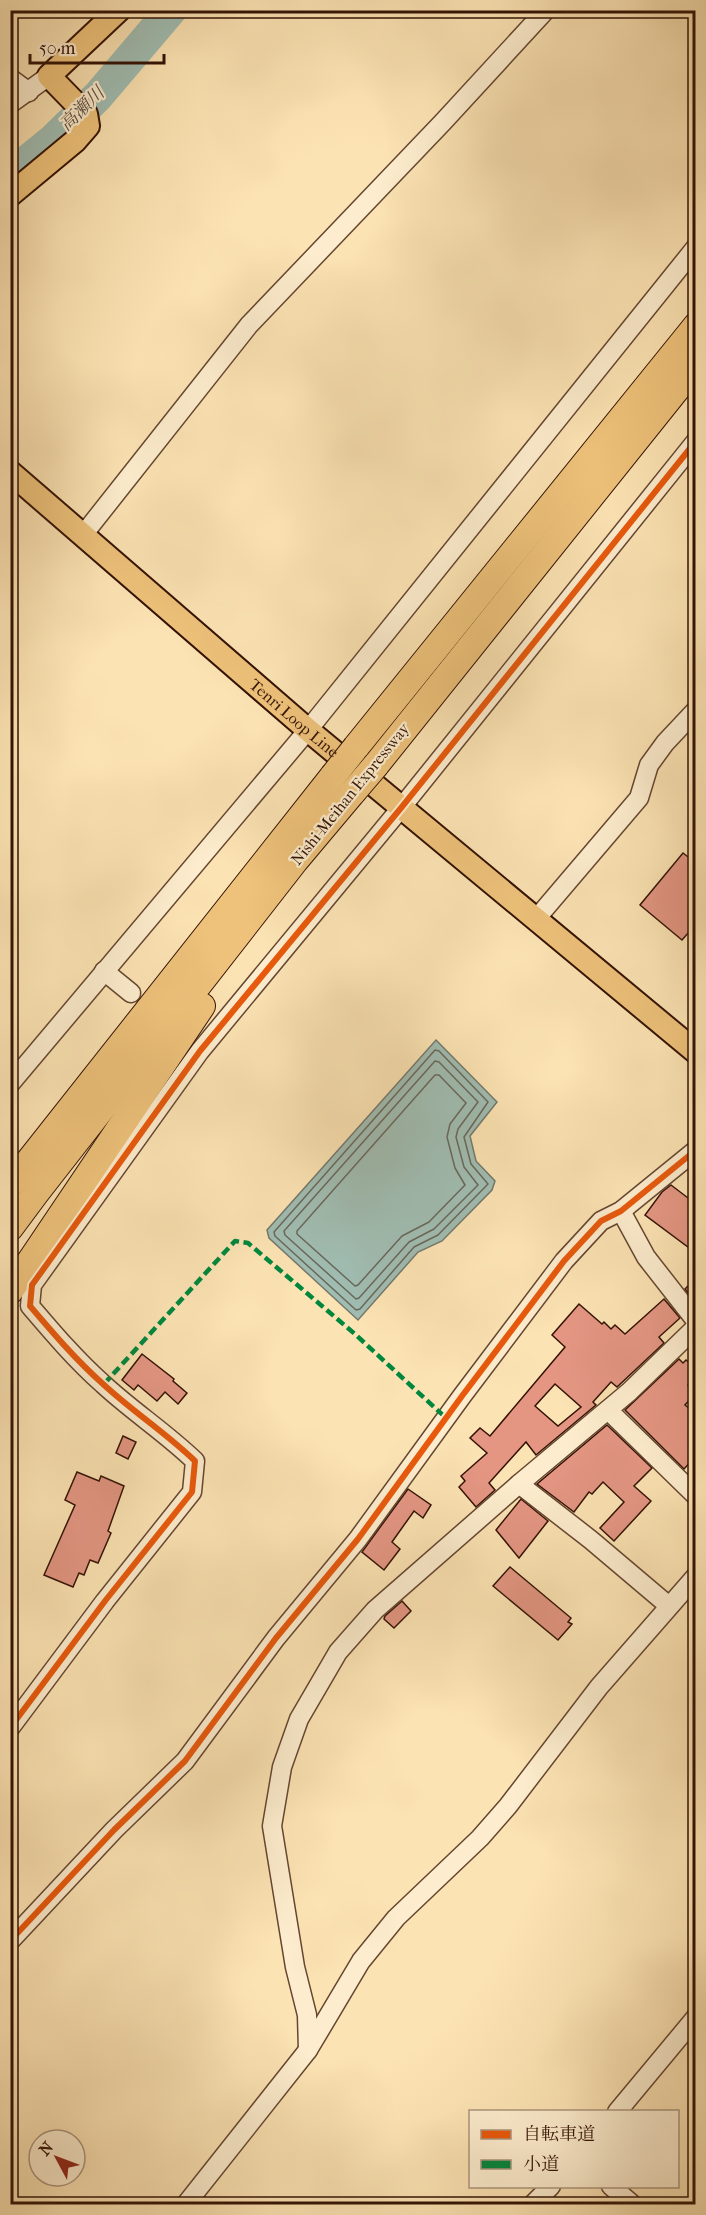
<svg xmlns="http://www.w3.org/2000/svg" width="706" height="2215" font-family="'IM FELL French Canon','Noto Serif JP',serif">
	<style>
		.water { fill: #a0bdb2; stroke: #74796d; stroke-width: 1.5 }
		.lines { fill: none; stroke-linecap: round; stroke-linejoin: round }
		.shore { stroke: #6a685c; stroke-width: 1.5 }
		.river { stroke: #a0bdb2; stroke-width: 32 }
		.building { fill: #e49683; stroke: #331205; stroke-width: 1.5; fill-rule: evenodd }
		.minor-casing { stroke: #654630; stroke-width: 21 }
		.major-casing { stroke: #331205; stroke-width: 26 }
		.highway-casing { stroke: #331205; stroke-width: 28 }
		.minor { stroke: #fdedce; stroke-width: 18 }
		.major { stroke: #eec27a; stroke-width: 22 }
		.highway { stroke: #eec27a; stroke-width: 26 }
		.highway-bridge-casing { stroke: #331205; stroke-width: 28; stroke-linecap: butt }
		.highway-bridge { stroke: #eec27a; stroke-width: 26 }
		.quiet { stroke: #00873e; stroke-width: 4.5; stroke-dasharray: 9 4.5; stroke-linecap: butt }
		.cycleway-casing { stroke: #fdedce; stroke-width: 10 }
		.cycleway { stroke: #e8590c; stroke-width: 6 }
		.labels { text-anchor: middle; dominant-baseline: central; stroke-width: 4.5; stroke-linejoin: round; paint-order: stroke }
		.street-label { font-size: 16px; fill: #331205; stroke: #fdedce }
		.water-label { font-size: 18px; font-style: italic; fill: #594e42; stroke: #fdedce }
	</style>
	<rect width="100%" height="100%" fill="#fce3b3"/>
	<filter id="stains"><feTurbulence type="fractalNoise" baseFrequency=".00333" numOctaves="4"/><feColorMatrix values="0 0 0 0 .2 0 0 0 0 .09 0 0 0 0 .02 0 0 0 .5 -.17"/></filter>
	<radialGradient id="worn" r=".72"><stop offset=".6" stop-color="#630" stop-opacity="0"/><stop offset="1" stop-color="#630" stop-opacity=".3"/></radialGradient>
	<path class="water" d="M436,1040L497,1102L470,1136L476,1161L495,1181L492,1190L442,1241L418,1252L358,1320L269,1238L267,1230Z"/>
	<g class="lines">
		<g class="shore">
			<path d="M435,1050L439,1051L488,1102L464,1137L471,1164L488,1184L438,1235L414,1247L360,1309L356,1310L275,1236L274,1232Z"/>
			<path d="M435,1061L439,1062L478,1102L458,1129L456,1137L464,1167L478,1185L434,1229L409,1242L359,1298L356,1299L285,1235L284,1231Z"/>
			<path d="M435,1075H439L466,1103L450,1124L447,1137L455,1168L465,1185L429,1222L402,1236L358,1285L355,1286L297,1234V1231Z"/>
		</g>
		<path class="river" d="M10,175L53,140L98,96L171,10"/>
	</g>
	<g class="building">
		<path d="M683,853L696,863V924L682,940L640,905Z"/>
		<path d="M671,1185L696,1204V1253L645,1215L662,1192Z"/>
		<path d="M696,1278V1302L685,1289Z"/>
		<path d="M664,1299L680,1318L659,1337L664,1343L617,1387L611,1382L593,1402L596,1405L536,1455L526,1442L489,1483L495,1490L476,1507L459,1487L465,1481L461,1476L487,1453L470,1438L480,1428L490,1436L565,1347L552,1335L579,1304L602,1324L604,1322L611,1329L615,1325L625,1334ZM555,1384L581,1407L558,1426L535,1406Z"/>
		<path d="M142,1354L174,1379L173,1381L187,1393L178,1404L165,1392L157,1401L138,1385L134,1390L122,1380Z"/>
		<path d="M679,1359L683,1363L686,1360L696,1368V1377L688,1385L696,1393L685,1405L696,1414V1456L684,1469L625,1410Z"/>
		<path d="M607,1425L652,1468L634,1486L651,1501L614,1541L600,1528L624,1502L603,1482L592,1494L589,1492L574,1512L537,1484Z"/>
		<path d="M123,1436L136,1442L128,1459L116,1453Z"/>
		<path d="M77,1472L99,1481L101,1476L124,1486L108,1531L111,1533L98,1563L90,1560L84,1575L79,1573L73,1587L44,1575L75,1505L65,1500Z"/>
		<path d="M408,1489L431,1505L423,1518L414,1511L392,1542L400,1549L384,1570L362,1552Z"/>
		<path d="M521,1499L548,1521L519,1558L496,1530Z"/>
		<path d="M510,1567L571,1618L568,1622L572,1624L558,1640L493,1586Z"/>
		<path d="M402,1601L411,1611L394,1628L384,1619L385,1616Z"/>
	</g>
	<g class="lines">
		<g class="minor-casing">
			<g id="minor">
				<path d="M10,78L29,92"/>
				<path d="M10,104L49,76"/>
				<path d="M83,535L249,325L443,122L546,10"/>
				<path d="M536,919L639,798L649,765L665,743L696,710"/>
				<path d="M104,971L131,993"/>
				<path d="M10,1084L308,730L696,247"/>
				<path d="M621,1211L646,1257L696,1321"/>
				<path d="M608,1410L696,1496"/>
				<path d="M519,1484L591,1540L669,1606"/>
				<path d="M10,1728L105,1601L192,1492L195,1461C166,1433 132,1411 103,1384C76,1360 53,1333 30,1306L32,1285L200,1051L401,808L696,441"/>
				<path d="M10,1941L114,1830L185,1761L276,1638L358,1539L462,1396L564,1261L601,1221L621,1211L696,1150"/>
				<path d="M308,2050L307,2015L295,1967L272,1826L282,1767L299,1719L338,1652L375,1610L519,1484L629,1392L696,1327"/>
				<path d="M617,2112L696,2017"/>
				<path d="M611,2186L632,2204"/>
				<path d="M186,2204L308,2050L361,1961L396,1918L480,1838L508,1806L599,1687L696,1576"/>
				<path d="M533,2204L551,2186"/>
			</g>
		</g>
		<g class="major-casing">
			<g id="major">
				<path d="M10,195L75,141L88,126L86,114L49,76L119,10"/>
				<path id="s1" d="M10,472L308,730L696,1052"/>
			</g>
		</g>
		<g class="highway-casing">
			<g id="highway">
				<path d="M356,747L696,326"/>
				<path d="M376,765L696,365"/>
				<path d="M10,1185L333,776"/>
				<path d="M10,1228L36,1193L295,861L353,792"/>
				<path d="M10,1291L202,1006"/>
			</g>
		</g>
		<use href="#minor" class="minor"/>
		<use href="#major" class="major"/>
		<use href="#highway" class="highway"/>
		<g class="highway-bridge-casing">
			<g id="highway-bridge">
				<path d="M333,776L356,747"/>
				<path d="M353,792L376,765"/>
			</g>
		</g>
		<use href="#highway-bridge" class="highway-bridge"/>
		<path class="quiet" d="M104,1384L235,1241L248,1243L356,1335L446,1418"/>
		<g class="cycleway-casing">
			<g id="cycleway">
				<path d="M10,1728L105,1601L192,1492L195,1461C166,1433 132,1411 103,1384C76,1360 53,1333 30,1306L32,1285L200,1051L401,808L696,441"/>
				<path d="M10,1941L114,1830L185,1761L276,1638L358,1539L462,1396L564,1261L601,1221L621,1211L696,1150"/>
			</g>
		</g>
		<use href="#cycleway" class="cycleway"/>
	</g>
	<g class="labels">
		<g class="street-label">
			<text stroke="none"><textPath href="#s1" startOffset="376">Tenri Loop Line</textPath></text>
			<text transform="translate(350 794) rotate(-51)">Nishi-Meihan Expressway</text>
		</g>
		<g class="water-label">
			<text transform="translate(82 109) rotate(-44)">高瀬川</text>
		</g>
	</g>
	<rect width="706" height="2215" fill="none" stroke="#fce3b3" stroke-width="36"/>
	<rect x="12" y="12" width="682" height="2191" fill="none" stroke="#331205" stroke-width="3"/>
	<rect x="18" y="18" width="670" height="2179" fill="none" stroke="#331205" stroke-width="1.5"/>
	<rect x="469" y="2110" width="210" height="78" fill="#fdedce" stroke="#ac957e" stroke-width="1.5"/>
	<rect x="481" y="2130" width="30" height="9" fill="#e8590c" stroke="#ac957e" stroke-width="1.5"/>
	<text x="523" y="2140" font-size="18" fill="#331205">自転車道</text>
	<rect x="481" y="2160" width="30" height="9" fill="#00873e" stroke="#ac957e" stroke-width="1.5"/>
	<text x="523" y="2170" font-size="18" fill="#331205">小道</text>
	<g transform="translate(57 2158) rotate(311)"><circle r="28" fill="#fdedce" stroke="#ac957e" stroke-width="1.5"/>
	<path d="M0-4.5L10 22L0 15L-10 22Z" fill="#8f2418"/>
	<text y="-9" font-size="16" font-weight="bold" text-anchor="middle" fill="#331205">N</text>
	</g>
	<path d="M30 54v9h134v-9" fill="none" stroke="#331205" stroke-width="3"/>
	<text x="39" y="54" font-size="18" fill="#331205" stroke="#fdedce" stroke-width="4.5" paint-order="stroke">50 m</text>
	<rect width="100%" height="100%" filter="url(#stains)"/>
	<rect width="100%" height="100%" fill="url(#worn)"/>
</svg>
